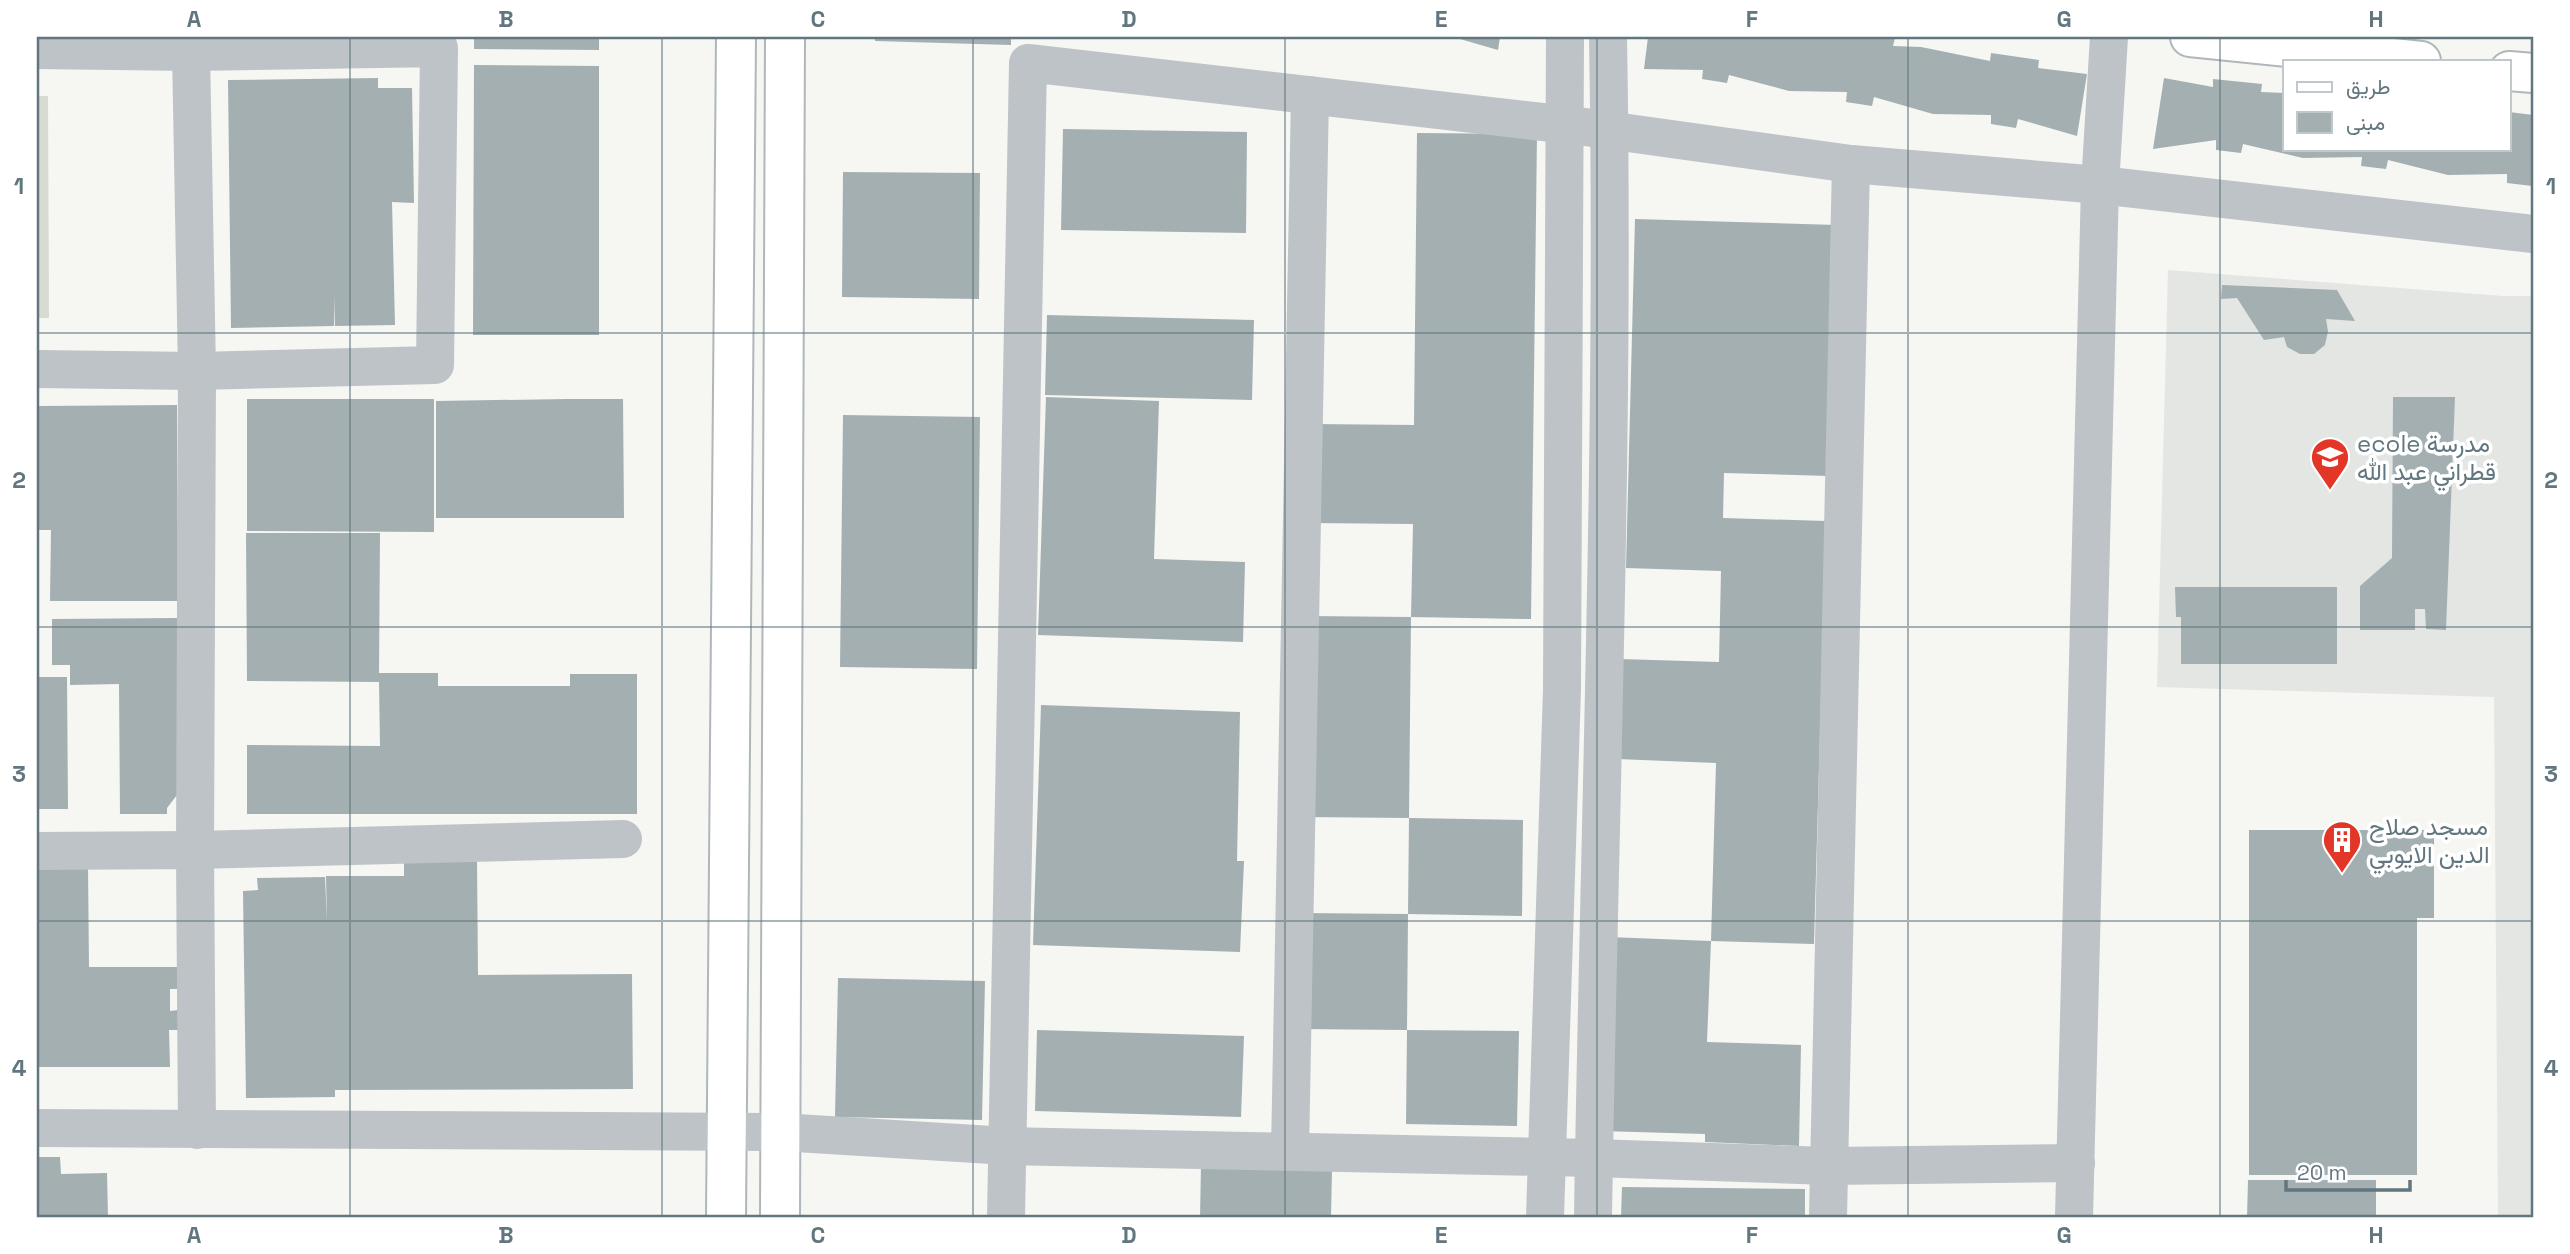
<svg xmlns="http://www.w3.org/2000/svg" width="2570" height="1254" font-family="'Space Grotesk',Vazirmatn,sans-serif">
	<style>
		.built { fill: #e4e6e4 }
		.green { fill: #d7dbd2 }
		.building { fill: #a4afb2 }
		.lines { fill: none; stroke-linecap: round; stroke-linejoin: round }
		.secondary-casing { stroke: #afb7ba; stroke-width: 42 }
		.street { stroke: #bdc3c6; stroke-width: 38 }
		.secondary { stroke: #fff; stroke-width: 38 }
		.grid { fill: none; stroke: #61767e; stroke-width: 2; stroke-opacity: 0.55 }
		.labels { text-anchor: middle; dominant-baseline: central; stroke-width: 7; stroke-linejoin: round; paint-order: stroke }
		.poi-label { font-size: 24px; fill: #61767e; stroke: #fff; text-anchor: start }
		.neatline { fill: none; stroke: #61767e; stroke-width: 2.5 }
		.grid-label { font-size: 23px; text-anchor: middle; font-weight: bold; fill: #61767e }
	</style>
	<rect width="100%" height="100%" fill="#f6f6f3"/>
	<path class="built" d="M2168,270L2503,296H2533V1217H2498L2494,697L2157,687Z"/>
	<path class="green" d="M37,96H48L49,318H37Z"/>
	<g class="building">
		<path d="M474,37H599V50L474,49Z"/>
		<path d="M875,37H1011V45L875,41Z"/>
		<path d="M1453,37H1500L1498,50Z"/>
		<path d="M1648,37H1838L1846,39V37H1886L1895,38L1893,46L1921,47L1990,61L1991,53L2039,60L2038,68L2087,74L2077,136L2018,119L2016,128L1991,124V115L1933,114L1874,97L1872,106L1846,102L1847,92L1789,91L1729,75L1727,83L1702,79L1703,70L1644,69Z"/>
		<path d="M474,65L599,66V335H473Z"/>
		<path d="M378,78V88H412L414,203L392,202L395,325L335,326L334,297V326L231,328L228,80Z"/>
		<path d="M2164,78L2213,87V79L2262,84L2261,92L2285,93V149H2509V112L2533,115L2532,186L2507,183V174L2448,175L2388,160L2386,169L2361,166L2362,157L2303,158L2243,144L2241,153L2216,150V140L2153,149Z"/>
		<path d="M1063,129L1247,132L1246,233L1061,230Z"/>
		<path d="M1417,133L1537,134L1531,619L1411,617L1413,524L1311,523L1312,424L1414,425Z"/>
		<path d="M843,172L980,173L979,299L842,297Z"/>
		<path d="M1635,219L1836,225L1829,476L1724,473L1723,518L1826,521L1814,944L1711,941L1716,763L1617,759L1620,659L1719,662L1721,571L1626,568Z"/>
		<path d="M2222,285L2337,290L2355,321L2326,319L2328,331L2325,345L2314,354H2300L2287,347L2284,337L2264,340L2237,298L2221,299Z"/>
		<path d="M1047,315L1254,320L1252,400L1045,395Z"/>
		<path d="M1046,397L1159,401L1154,559L1245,562L1243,642L1038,635Z"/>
		<path d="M2393,397H2455L2446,630L2426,629L2425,609H2415V630H2360V586L2392,558Z"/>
		<path d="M247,399H434V532L247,531Z"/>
		<path d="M567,399H623L624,518H436V401Z"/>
		<path d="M177,405L178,601H50L51,530H37V406Z"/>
		<path d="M843,415L980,417L977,669L840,667Z"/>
		<path d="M246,533H380L379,673H438V686H570V674H637V814H247V745L380,746L379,682L247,681Z"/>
		<path d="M2175,587H2337V664H2181V617H2176Z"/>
		<path d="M1307,616L1411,617L1409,818L1523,820L1522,916L1408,914L1409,818L1304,817Z"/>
		<path d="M179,618L180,791L167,808V814H120L119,684L70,685V665H52V619Z"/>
		<path d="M37,677H67L68,809H37Z"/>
		<path d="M1041,705L1240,712L1237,861H1244L1240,952L1033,945Z"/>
		<path d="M2249,830H2434V918H2417V1175H2249Z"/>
		<path d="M404,860H477L478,975L632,974L633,1089L335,1090V1097L246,1098L243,891L258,890L257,878L325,877L327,923L326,876H404Z"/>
		<path d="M37,867H88L89,967H179L178,989H170V1011L178,1010V1030H169L170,1067H37Z"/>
		<path d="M1300,913L1408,914L1407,1030L1519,1031L1517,1126L1406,1124L1407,1030L1298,1029Z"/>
		<path d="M1608,937L1711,941L1707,1042L1801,1045L1799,1146L1705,1142V1134L1601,1131Z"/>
		<path d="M838,978L985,981L982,1120L835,1117Z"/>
		<path d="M1037,1030L1244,1036L1241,1117L1035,1111Z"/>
		<path d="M37,1157H60L61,1174L107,1173L108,1217H37Z"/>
		<path d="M1201,1166L1332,1169L1331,1217H1200Z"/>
		<path d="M2248,1180H2376V1217H2247Z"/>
		<path d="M1622,1187L1805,1189V1217H1621Z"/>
	</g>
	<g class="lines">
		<g class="secondary-casing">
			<g id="secondary">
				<path d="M2190,37L2421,61"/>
				<path d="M2509,71L2533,73"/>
				<path d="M726,1217L736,37"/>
				<path d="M780,1217L785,37"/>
			</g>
		</g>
		<g class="street">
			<path d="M37,50L191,52L439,48L435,365L197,371L37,369"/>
			<path d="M191,52L197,371L195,850L623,839"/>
			<path d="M37,851L195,850L197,1130"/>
			<path d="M37,1128L780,1132L1008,1146L1593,1158L1829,1166L2076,1163"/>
			<path d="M1290,1152L1310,95"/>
			<path d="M1006,1217L1028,63L1578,126L1851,164L2100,185L2533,234"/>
			<path d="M1545,1217L1562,689L1565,37"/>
			<path d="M1593,1217C1599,824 1615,430 1608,37"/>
			<path d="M1828,1217L1851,164"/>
			<path d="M2074,1217L2100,185L2109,37"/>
		</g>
		<use href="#secondary" class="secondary"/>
	</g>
	<path class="grid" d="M350,37V1217M662,37V1217M973,37V1217M1285,37V1217M1597,37V1217M1908,37V1217M2220,37V1217M37,333H2533M37,627H2533M37,921H2533"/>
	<defs>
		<g id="school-pin" transform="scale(2.0125)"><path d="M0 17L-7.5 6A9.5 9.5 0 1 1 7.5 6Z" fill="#e33626" stroke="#fff"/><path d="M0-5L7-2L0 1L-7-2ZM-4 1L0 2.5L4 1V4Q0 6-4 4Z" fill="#fff"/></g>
		<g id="building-pin" transform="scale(2.0125)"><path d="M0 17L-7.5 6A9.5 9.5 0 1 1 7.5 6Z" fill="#e33626" stroke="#fff"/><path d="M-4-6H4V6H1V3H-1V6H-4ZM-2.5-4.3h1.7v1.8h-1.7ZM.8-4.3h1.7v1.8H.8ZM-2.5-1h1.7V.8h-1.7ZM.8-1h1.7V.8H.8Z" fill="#fff"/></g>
	</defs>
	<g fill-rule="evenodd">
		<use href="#school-pin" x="2330" y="457"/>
		<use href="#building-pin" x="2342" y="840"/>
	</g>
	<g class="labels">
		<g class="poi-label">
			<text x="2357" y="443">ecole مدرسة<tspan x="2357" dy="28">قطراني عبد الله</tspan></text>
			<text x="2369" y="826">مسجد صلاح<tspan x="2369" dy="28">الدين الايوبي</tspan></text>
		</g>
	</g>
	<rect width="2570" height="1254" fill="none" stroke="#ffffff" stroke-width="77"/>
	<rect x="2283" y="60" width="228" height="91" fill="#ffffff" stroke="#c0c8cb" stroke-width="2"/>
	<rect x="2297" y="82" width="35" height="10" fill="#ffffff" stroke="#c0c8cb" stroke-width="2"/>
	<text x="2346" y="94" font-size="21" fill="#61767e">طريق</text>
	<rect x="2297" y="112" width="35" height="21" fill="#a4afb2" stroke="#c0c8cb" stroke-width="2"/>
	<text x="2346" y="130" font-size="21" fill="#61767e">مبنى</text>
	<path d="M2286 1180v10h124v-10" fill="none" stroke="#61767e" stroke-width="3.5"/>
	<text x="2297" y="1180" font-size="21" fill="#61767e" stroke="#ffffff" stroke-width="5" paint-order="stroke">20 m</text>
	<rect x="38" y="38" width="2494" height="1178" class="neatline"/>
	<g class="grid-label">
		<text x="194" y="27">A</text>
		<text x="506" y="27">B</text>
		<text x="818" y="27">C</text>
		<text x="1129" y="27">D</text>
		<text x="1441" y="27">E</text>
		<text x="1752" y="27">F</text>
		<text x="2064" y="27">G</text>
		<text x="2376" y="27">H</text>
		<text x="19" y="194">1</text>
		<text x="2551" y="194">1</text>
		<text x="19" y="488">2</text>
		<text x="2551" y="488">2</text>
		<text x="19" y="782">3</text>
		<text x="2551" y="782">3</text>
		<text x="19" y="1076">4</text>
		<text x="2551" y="1076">4</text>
		<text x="194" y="1243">A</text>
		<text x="506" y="1243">B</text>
		<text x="818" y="1243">C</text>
		<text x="1129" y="1243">D</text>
		<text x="1441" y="1243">E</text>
		<text x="1752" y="1243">F</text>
		<text x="2064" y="1243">G</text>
		<text x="2376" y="1243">H</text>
	</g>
</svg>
